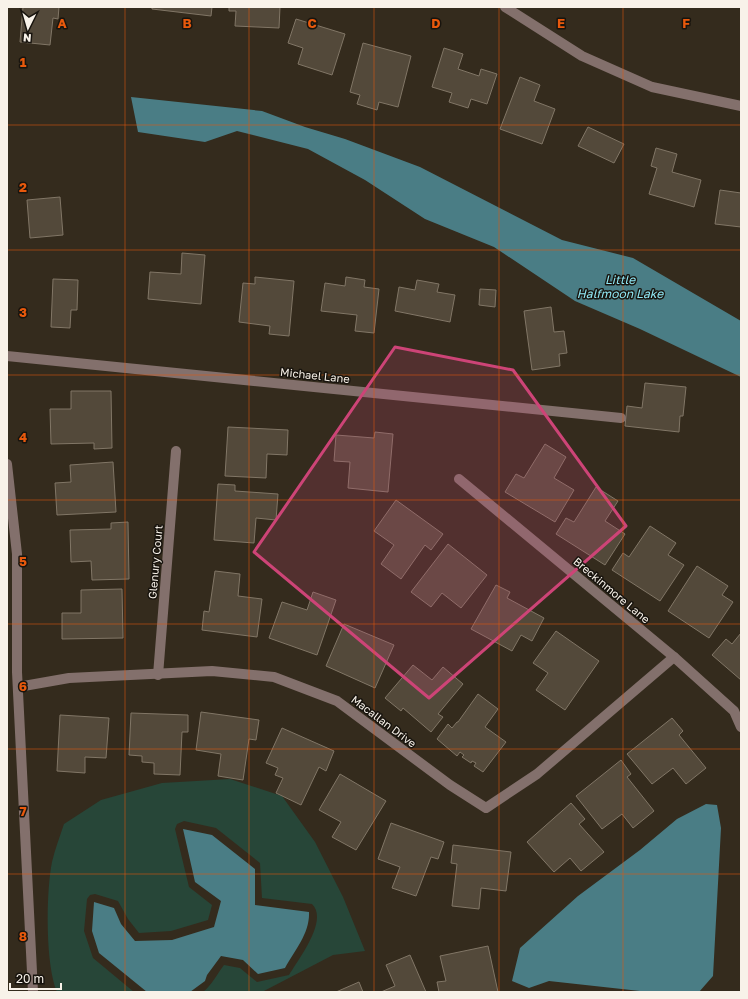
<svg xmlns="http://www.w3.org/2000/svg" width="748" height="999" font-family="'Golos Text',sans-serif">
	<style>
		.green { fill: #274638 }
		.water { fill: #4a7d85 }
		.building { fill: #53493a; stroke: #817666 }
		.lines { fill: none; stroke-linecap: round; stroke-linejoin: round }
		.minor { stroke: #83706c; stroke-width: 10 }
		.marked { fill: #cd4477; fill-opacity: 0.2; stroke: #cd4477; stroke-width: 3; stroke-linejoin: round }
		.grid { fill: none; stroke: #e8590c; stroke-width: 1; stroke-opacity: 0.55 }
		.labels { text-anchor: middle; dominant-baseline: central; stroke-width: 3; stroke-linejoin: round; paint-order: stroke }
		.street-label { font-size: 11px; fill: #f8f2e9; stroke: #18140e }
		.water-label { font-size: 12px; font-style: italic; fill: #90e8f5; stroke: #18140e }
		.grid-label { font-size: 13px; text-anchor: middle; font-weight: bold; fill: #e8590c; stroke: #18140e; stroke-width: 3; stroke-linejoin: round; paint-order: stroke }
	</style>
	<rect width="100%" height="100%" fill="#342b1d"/>
	<path class="green" d="M230,779L282,796L315,842L343,897L365,951L333,955L262,992H203C212,985 217,974 224,965L240,968L257,982L289,975C298,960 329,920 312,904L262,898L260,863L216,828L184,821L177,824L175,829L189,887L212,905L208,920L171,931L139,933L128,919L118,901L95,894L90,895L87,899L84,931L93,958L134,992H57C45,964 46,892 52,862C55,849 60,836 64,824L101,800L162,783Z"/>
	<g class="water">
		<path d="M131,97L262,111L305,127L345,139L420,167L562,240L633,258L741,321V377L640,329L575,301L494,247L425,219L365,180L308,149L237,131L205,142L138,132Z"/>
		<path d="M706,804L717,805L721,828L713,976L699,992H649L549,981L529,988L512,981L520,948L578,896L640,850L677,819Z"/>
		<path d="M183,829L212,835L255,869V905L309,912C310,933 295,950 285,968L258,974L243,960L221,956L207,975L205,981L190,992H147L99,953L92,931L94,902L114,908L121,924L135,941L172,940L214,927L221,901L195,882Z"/>
	</g>
	<g class="building">
		<path d="M23,7H59L58,19L53,18L50,45L20,42Z"/>
		<path d="M152,7H212L211,16L152,9Z"/>
		<path d="M229,7H280L279,28L235,26L236,11H229Z"/>
		<path d="M296,19L345,34L332,75L298,64L303,48L288,43Z"/>
		<path d="M363,43L411,56L398,107L379,102L377,110L357,104L360,95L350,92Z"/>
		<path d="M444,48L463,54L458,69L479,76L481,69L497,74L487,104L471,99L468,108L449,102L452,93L432,87Z"/>
		<path d="M520,77L540,85L534,101L555,109L542,144L500,129Z"/>
		<path d="M588,127L624,144L614,163L578,146Z"/>
		<path d="M656,148L677,154L672,172L701,180L694,207L649,194L657,168L651,166Z"/>
		<path d="M720,190L741,193V227L715,224Z"/>
		<path d="M60,197L63,235L30,238L27,200Z"/>
		<path d="M182,253L205,255L201,304L148,299L150,272L181,274Z"/>
		<path d="M255,277L294,281L289,336L269,334L270,326L239,322L243,283L255,284Z"/>
		<path d="M346,277L365,280L364,287L379,289L374,333L355,331L357,315L321,311L325,283L345,286Z"/>
		<path d="M53,279L78,280L77,310H71L70,328L51,327Z"/>
		<path d="M417,280L439,284L437,292L455,295L450,322L395,311L399,287L415,290Z"/>
		<path d="M480,289L496,290L495,307L479,305Z"/>
		<path d="M551,307L554,332L564,331L567,353L559,354L560,366L532,370L524,311Z"/>
		<path d="M645,383L686,387L683,416H680L679,432L625,426L627,406L642,408Z"/>
		<path d="M71,391H111L112,448L94,449V443L51,444L50,409H71Z"/>
		<path d="M228,427L288,430L287,455L267,454L266,478L225,476Z"/>
		<path d="M375,432L393,434L388,492L348,488L350,462L334,461L336,435L374,438Z"/>
		<path d="M545,444L566,457L554,478L574,490L555,522L505,492L516,474L524,478Z"/>
		<path d="M113,462L116,512L57,515L55,483L71,482L70,465Z"/>
		<path d="M218,484L235,485V491L278,494L276,520L256,518L254,543L214,540Z"/>
		<path d="M596,487L618,501L605,521L625,534L605,565L556,534L566,518L574,522Z"/>
		<path d="M396,500L443,534L431,550L425,545L401,579L381,564L394,545L374,531Z"/>
		<path d="M128,522L129,579L92,580L91,561L71,562L70,530L111,529V523Z"/>
		<path d="M650,526L676,543L668,555L684,565L660,601L612,570L623,553L629,557Z"/>
		<path d="M448,544L487,575L461,608L442,593L431,607L411,592Z"/>
		<path d="M697,566L728,586L722,595L733,602L709,638L668,611Z"/>
		<path d="M215,571L240,574L238,596L262,599L257,637L202,630L204,611L209,612Z"/>
		<path d="M496,585L510,592L507,598L544,618L532,641L521,635L512,651L471,629Z"/>
		<path d="M122,589L123,638L62,639V613H81V590Z"/>
		<path d="M313,592L336,600L317,655L269,638L282,602L307,610Z"/>
		<path d="M344,624L394,645L375,688L326,666Z"/>
		<path d="M556,631L599,661L565,710L536,690L548,673L533,663Z"/>
		<path d="M741,633V680L712,655L726,639L732,644Z"/>
		<path d="M413,665L432,680L443,667L463,684L438,714L443,717L431,732L403,708L401,711L385,698Z"/>
		<path d="M478,694L498,709L485,727L506,742L483,772L474,766L476,763L472,761L471,763L462,757L464,755L460,752L457,756L437,739L448,724L452,728L457,722H458Z"/>
		<path d="M201,712L259,720L256,740L249,739L243,780L218,776L221,754L196,750Z"/>
		<path d="M131,713L188,715V732H182L180,775L154,774V763L142,762V756L129,755Z"/>
		<path d="M60,715L109,718L106,758L85,757V773L57,771Z"/>
		<path d="M672,718L683,731L679,735L706,768L686,784L673,768L652,784L627,754Z"/>
		<path d="M282,728L334,751L326,771L319,767L301,805L276,793L283,778L275,775L278,768L266,763Z"/>
		<path d="M621,760L631,774L627,777L654,811L633,828L622,814L602,829L576,796Z"/>
		<path d="M340,774L386,801L356,850L332,837L341,822L319,810Z"/>
		<path d="M571,803L585,819L579,824L604,852L581,871L570,858L554,872L527,842Z"/>
		<path d="M391,823L444,842L438,859L431,857L416,896L392,888L400,867L378,859Z"/>
		<path d="M453,845L511,852L506,891L481,888L479,909L452,906L457,864L451,863Z"/>
		<path d="M488,946L498,992H439L437,982L446,981L440,956Z"/>
		<path d="M410,955L426,992H381L395,986L386,965Z"/>
		<path d="M359,982L363,992H336Z"/>
	</g>
	<g class="lines">
		<g class="minor">
			<path d="M505,7L582,56L652,87L741,106"/>
			<path d="M7,356L621,418"/>
			<path d="M7,464L17,554V672L33,992"/>
			<path d="M459,479L674,657L734,711L741,727"/>
			<path d="M158,675L176,451"/>
			<path d="M18,687L69,678L212,671L274,677L337,701L450,785L486,808L537,774L674,657"/>
		</g>
	</g>
	<path class="marked" d="M395,347L513,370L626,526L429,698L254,552Z"/>
	<path class="grid" d="M125,7V992M249,7V992M374,7V992M499,7V992M623,7V992M7,125H741M7,250H741M7,375H741M7,500H741M7,624H741M7,749H741M7,874H741"/>
	<g class="labels">
		<g class="street-label">
			<text transform="translate(315 375) rotate(6)">Michael Lane</text>
			<text transform="translate(155 562) rotate(-85)">Glenury Court</text>
			<text transform="translate(612 590) rotate(40)">Breckinmore Lane</text>
			<text transform="translate(384 721) rotate(37)">Macallan Drive</text>
		</g>
		<g class="water-label">
			<text x="620" y="279">Little<tspan x="620" dy="14">Halfmoon Lake</tspan></text>
		</g>
	</g>
	<g class="grid-label">
		<text x="62" y="28">A</text>
		<text x="187" y="28">B</text>
		<text x="312" y="28">C</text>
		<text x="436" y="28">D</text>
		<text x="561" y="28">E</text>
		<text x="686" y="28">F</text>
		<text x="23" y="67">1</text>
		<text x="23" y="192">2</text>
		<text x="23" y="317">3</text>
		<text x="23" y="442">4</text>
		<text x="23" y="566">5</text>
		<text x="23" y="691">6</text>
		<text x="23" y="816">7</text>
		<text x="23" y="941">8</text>
	</g>
	<rect width="748" height="999" fill="none" stroke="#f8f2e9" stroke-width="16"/>
	<g transform="translate(28 28) rotate(185)" stroke="#18140e" stroke-width="3" paint-order="stroke">
	<path d="M0-3L7 15L0 10L-7 15Z" fill="#f8f2e9"/>
	<text y="-6" font-size="11" font-weight="bold" text-anchor="middle" fill="#f8f2e9">N</text>
	</g>
	<path d="M10 983v6h51v-6" fill="none" stroke="#f8f2e9" stroke-width="2"/>
	<text x="16" y="983" font-size="12" fill="#f8f2e9" stroke="#18140e" stroke-width="3" paint-order="stroke">20 m</text>
</svg>
